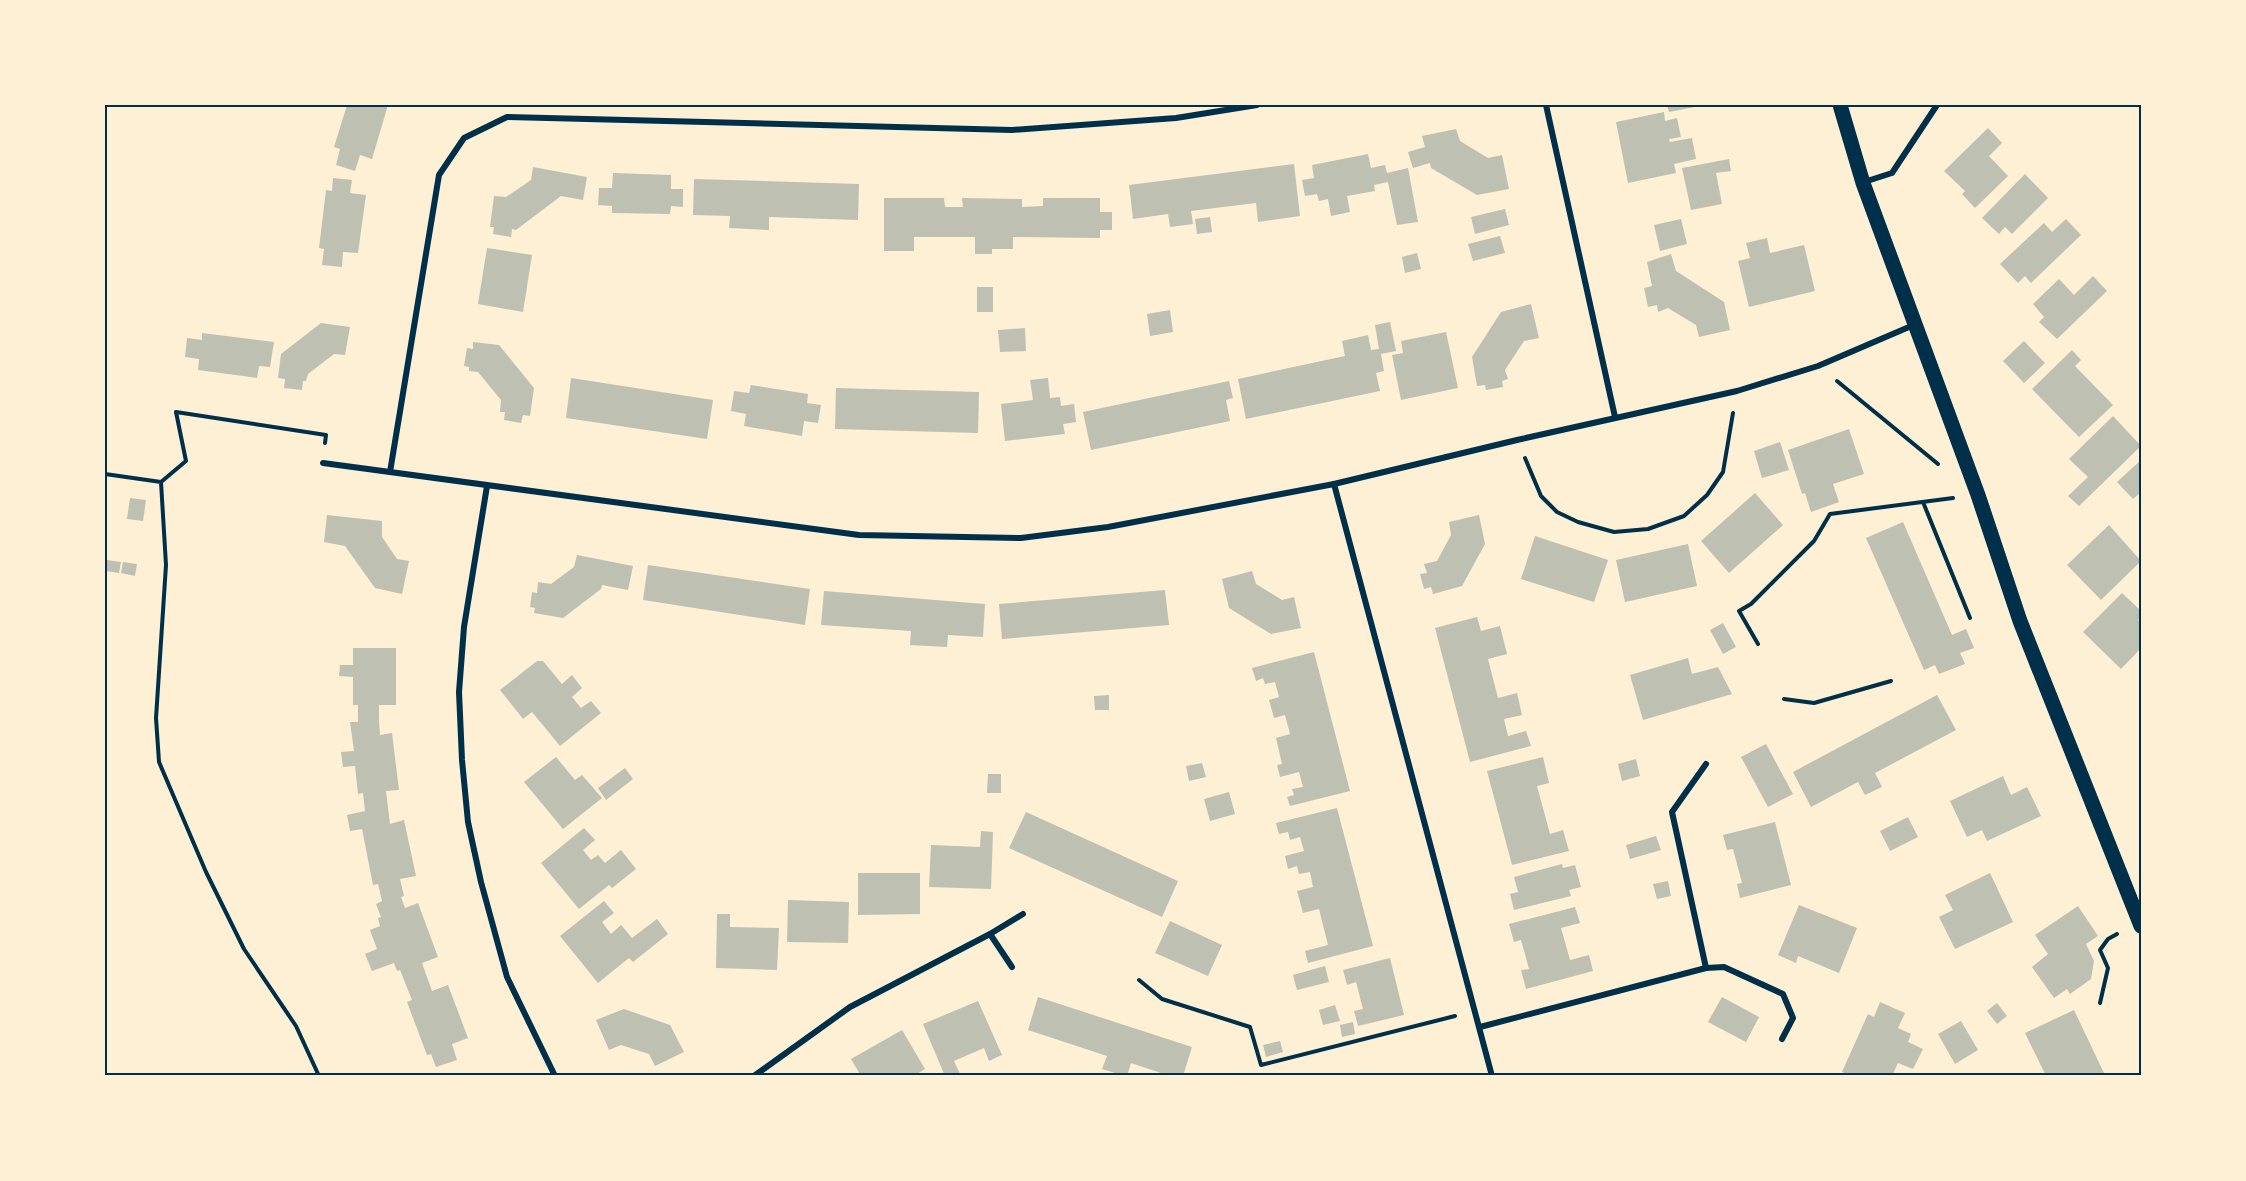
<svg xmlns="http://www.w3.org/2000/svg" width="2246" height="1181" font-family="Overpass,sans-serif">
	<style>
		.building { fill: #bec0b2 }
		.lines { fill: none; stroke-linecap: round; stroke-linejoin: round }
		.path { stroke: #003049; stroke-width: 4 }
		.minor { stroke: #003049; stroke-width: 6 }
		.primary { stroke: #003049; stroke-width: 15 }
		.neatline { fill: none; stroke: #003049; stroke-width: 2 }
	</style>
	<rect width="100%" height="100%" fill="#fdf0d5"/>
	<g class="building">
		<path d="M347,105H388L372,159L360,155L355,171L336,165L340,149L334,147Z"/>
		<path d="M1667,105H1699L1700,106L1669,112Z"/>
		<path d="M1664,112L1665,121L1677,118L1681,137L1669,139L1670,142L1692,138L1696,159L1674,164L1676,173L1628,183L1616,122Z"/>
		<path d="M1988,128L2002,143L1989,156L2008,176L1975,208L1962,194L1965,191L1944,171Z"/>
		<path d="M1456,129L1460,141L1488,158L1502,155L1509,189L1477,195L1431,168L1430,163L1413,168L1408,152L1425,147L1422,136Z"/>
		<path d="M1368,154L1371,168L1385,165L1387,173L1408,168L1418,222L1397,225L1388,182L1374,185L1375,191L1347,196L1350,212L1331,216L1328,199L1319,201L1317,194L1305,196L1302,180L1314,178L1312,165Z"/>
		<path d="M1729,159L1731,171L1716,173L1722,204L1691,210L1682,168Z"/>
		<path d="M1294,164L1300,216L1258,222L1256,203L1191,211L1193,224L1170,227L1168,214L1133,219L1129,185Z"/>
		<path d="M533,167L587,177L583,200L561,196L516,230L512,229L511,237L493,234L494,227H490L494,196L506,197L531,180Z"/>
		<path d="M613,173L671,175V189H683V207L671,206L670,214L612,213V206L598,205L599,188H612Z"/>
		<path d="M2025,174L2048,198L2012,234L2005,227L1999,234L1982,218Z"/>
		<path d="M333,178L352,180L350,193L366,195L358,253L343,252L342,267L322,265L324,249L319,248L326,190L332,191Z"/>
		<path d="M694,179L859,184L858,220L769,217V230L729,228L730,216L693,215Z"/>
		<path d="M884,198H944L945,207H963L962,198L1022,199V207L1043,206V198H1100V212H1112V230H1100V238L1013,237V249H992V254H975V237H914V251H884Z"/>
		<path d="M1505,209L1509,225L1475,234L1471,217Z"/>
		<path d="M1210,217L1212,232L1197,234L1195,219Z"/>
		<path d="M1681,219L1687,244L1660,251L1654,225Z"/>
		<path d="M2066,219L2081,235L2031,283L2025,276L2018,283L2000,264L2044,223L2052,232Z"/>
		<path d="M1500,236L1505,253L1473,261L1468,244Z"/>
		<path d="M1767,238L1770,253L1804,245L1815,291L1749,307L1738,261L1750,258L1746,243Z"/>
		<path d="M487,248L532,255L523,312L478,304Z"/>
		<path d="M1417,253L1421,269L1405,273L1402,257Z"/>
		<path d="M1671,254L1676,271L1724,302L1730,330L1699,337L1696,325L1668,308L1658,312L1657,305L1648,307L1644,288L1652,286L1647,262Z"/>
		<path d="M2093,276L2107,291L2057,339L2039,322L2044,317L2033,304L2059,279L2074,295Z"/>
		<rect x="977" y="287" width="16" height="25"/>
		<path d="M1531,304L1539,338L1524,341L1505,370L1508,379L1502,381L1503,387L1486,390L1485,385L1477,386L1472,357L1501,312Z"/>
		<path d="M1170,310L1173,332L1150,336L1147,314Z"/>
		<path d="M1390,322L1396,351L1381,354L1384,371L1376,373L1380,391L1246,419L1238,379L1345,356L1342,341L1368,335L1371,350L1379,349L1375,325Z"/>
		<path d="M321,323L350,327L345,355L334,354L308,374L306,381H303L302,390L284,388L285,379L278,378L281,354Z"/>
		<path d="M1025,328L1026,351L1000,352L998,330Z"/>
		<path d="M1446,332L1458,388L1401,400L1392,355L1403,353L1401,341Z"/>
		<path d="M202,333L274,342L270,367L259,366L257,378L198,370L199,359L185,357L187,338L202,340Z"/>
		<path d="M2024,341L2045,363L2024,383L2003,361Z"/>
		<path d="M473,342L499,345L534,388L530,416L523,415L521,423L504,420L505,412H500L501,400L478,372L469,371V367L464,366L467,348L473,349Z"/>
		<path d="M2072,350L2081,360L2075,366L2113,405L2079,437L2032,389Z"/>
		<path d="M571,378L713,400L707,439L566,418Z"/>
		<path d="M1048,378L1050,398L1060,397L1061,406L1074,404L1076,422L1063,424L1065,434L1005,441L1001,404L1033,400L1030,380Z"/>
		<path d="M1229,381L1233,398L1226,400L1230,421L1091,450L1083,412Z"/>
		<path d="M751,385L808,394L807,403L821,405L818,423L804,421L802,436L744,426L746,414L731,411L734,391L749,393Z"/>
		<path d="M836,388L979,392L978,433L835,429Z"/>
		<path d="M2113,416L2141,446L2079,506L2068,496L2088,477L2069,459Z"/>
		<path d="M1849,429L1864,474L1833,484L1839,502L1811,512L1805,493L1802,494L1788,450Z"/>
		<path d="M1780,442L1789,470L1762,478L1754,451Z"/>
		<path d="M2141,460V492L2133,499L2117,482Z"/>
		<path d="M1755,493L1783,525L1729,573L1701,541Z"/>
		<path d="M130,498L146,500L143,521L127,519Z"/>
		<path d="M327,515L382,521V537L397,559L409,561L402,594L375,588L345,546L324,542Z"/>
		<path d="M1479,515L1485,544L1462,586L1433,594L1431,587L1424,589L1420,574L1427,573L1424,564L1437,561L1451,535L1449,522Z"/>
		<path d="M1903,522L1952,635L1966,629L1974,648L1960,653L1965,664L1939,674L1935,665L1924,670L1866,538Z"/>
		<path d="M2109,525L2141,561L2101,600L2067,565Z"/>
		<path d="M1535,536L1608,560L1594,602L1521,579Z"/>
		<path d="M1688,544L1697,586L1625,602L1616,560Z"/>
		<path d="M577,555L633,566L628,590L602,585L601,589L563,618L534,613L535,608L530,607L532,592L537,593L538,582L551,584L574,567Z"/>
		<path d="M107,560L121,562L119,573L106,571Z"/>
		<path d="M123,562L137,564L135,576L121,573Z"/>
		<path d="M648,565L810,589L805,625L643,600Z"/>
		<path d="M1252,571L1256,584L1282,600L1294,597L1301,628L1271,634L1229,608L1222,579Z"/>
		<path d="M1165,590L1169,625L1002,639L999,604Z"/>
		<path d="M824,591L985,604L983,637L948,635L947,647L910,645L911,631L821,625Z"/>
		<path d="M2122,593L2141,611V617L2138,620L2141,623V648L2121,669L2083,632Z"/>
		<path d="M1477,617L1481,631L1500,626L1507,654L1488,659L1498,698L1517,693L1522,715L1504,719L1508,736L1526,731L1531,746L1470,762L1435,628Z"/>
		<path d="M1723,623L1736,647L1723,654L1710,630Z"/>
		<path d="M353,648H396V705H379V721L380,735L392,733L399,790L386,791L390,824L404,820L416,876L400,879L404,896L401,897L405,908L418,903L438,957L422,963L432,991L448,985L468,1038L452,1044L457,1060L436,1067L431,1054L427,1055L407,1002L412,1000L400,970L397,971L394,963L372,971L365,954L377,949L370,930L380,926L378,918L381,917L376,904L382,901L378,884L373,885L362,829L350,831L347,815L365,811L363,793L358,794L355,766L343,767L341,752L354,751L350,722H358V705H353V677L339,676L340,665H353Z"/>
		<path d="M1314,652L1350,791L1290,806L1287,797L1294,795L1292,789L1303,787L1299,772L1280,777L1277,765L1282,764L1276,738L1290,734L1285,715L1274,718L1269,700L1279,697L1275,682L1265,684L1263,678L1256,681L1252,668Z"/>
		<path d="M1688,658L1692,674L1718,667L1732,694L1643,720L1630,675Z"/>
		<path d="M537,661H543L562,684L572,675L582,688L572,697L581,708L591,701L601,713L560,746L532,712L523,719L500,690Z"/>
		<path d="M1109,695V710H1095L1094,696Z"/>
		<path d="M1937,695L1956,730L1875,773L1882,787L1865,795L1858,782L1811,807L1793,772Z"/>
		<path d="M1766,744L1793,794L1768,807L1741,757Z"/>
		<path d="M556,757L575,780L582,775L602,798L563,829L524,782Z"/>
		<path d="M1543,757L1549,783L1537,786L1550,834L1563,830L1569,851L1512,865L1487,771Z"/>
		<path d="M1636,759L1640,776L1622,781L1618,764Z"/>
		<path d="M1202,763L1206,777L1189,781L1186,766Z"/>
		<path d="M625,768L633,779L606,800L598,788Z"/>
		<path d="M988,774H1001V793H987Z"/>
		<path d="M2003,776L2011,795L2027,787L2041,816L1987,841L1982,830L1967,837L1950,801Z"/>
		<path d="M1229,792L1235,814L1210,821L1204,799Z"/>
		<path d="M1337,808L1373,946L1308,963L1305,951L1328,945L1319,909L1303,913L1297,891L1313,887L1310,872L1299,874L1297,866L1288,869L1285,856L1304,851L1300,837L1290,840L1288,832L1279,834L1276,823Z"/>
		<path d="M1026,812L1178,881L1162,917L1009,848Z"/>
		<path d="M1908,817L1918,837L1890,851L1880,831Z"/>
		<path d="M1775,822L1791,885L1740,898L1737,884L1742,883L1733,849L1727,850L1723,835Z"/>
		<path d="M584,828L595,840L583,850L591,860L598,855L605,863L621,850L636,869L612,888L609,885L579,909L541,863Z"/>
		<path d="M981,831L993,832L991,889L929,887L931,845L980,847Z"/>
		<path d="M1656,836L1661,850L1630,859L1626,845Z"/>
		<path d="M1562,864L1563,868L1575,865L1581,887L1569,890L1571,896L1514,910L1510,894L1518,892L1514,877Z"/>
		<path d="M858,873H920V914L858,915Z"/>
		<path d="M1990,873L2013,922L1955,949L1939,917L1953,910L1945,895Z"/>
		<path d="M1668,881L1671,896L1657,899L1653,884Z"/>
		<path d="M788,900L849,902L848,943L787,942Z"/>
		<path d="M604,901L614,913L602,922L611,934L621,925L632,938L657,919L668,934L633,962L629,958L598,983L560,936Z"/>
		<path d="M1799,905L1857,928L1839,973L1798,956L1796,963L1778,955Z"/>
		<path d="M2078,906L2098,936L2086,944L2094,961L2091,979L2070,994L2067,989L2054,998L2032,967L2048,954L2035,935Z"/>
		<path d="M1575,907L1580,923L1561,928L1570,960L1589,955L1593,971L1526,989L1521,970L1529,969L1525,954L1521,940L1514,942L1509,924Z"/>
		<path d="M717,914H730V927L779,928L777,970L716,968Z"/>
		<path d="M1170,921L1222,945L1208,976L1155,953Z"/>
		<path d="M1390,958L1404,1015L1358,1026L1354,1011L1363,1009L1356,982L1347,985L1343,970Z"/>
		<path d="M1325,966L1329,982L1297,990L1293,975Z"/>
		<path d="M1038,997L1192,1047L1183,1076H1170L1131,1063L1127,1076H1125L1102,1069L1107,1056L1028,1030Z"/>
		<path d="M1722,997L1759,1017L1746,1042L1708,1022Z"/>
		<path d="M978,1001L1002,1055L989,1061L984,1048L954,1061L961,1076H945L923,1024Z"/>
		<path d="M1880,1002L1905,1013L1898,1028L1911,1034L1908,1042L1923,1049L1913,1069L1898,1063L1892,1076H1852L1842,1072L1868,1014L1874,1017Z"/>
		<path d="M1997,1003L2007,1016L1997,1024L1987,1011Z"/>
		<path d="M1335,1005L1340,1021L1323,1025L1319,1010Z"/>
		<path d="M624,1009L670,1025L684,1052L655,1066L649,1054L621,1045L609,1050L596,1020Z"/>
		<path d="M2074,1010L2103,1071L2106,1076H2046L2025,1033Z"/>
		<path d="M1961,1021L1978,1050L1955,1064L1938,1034Z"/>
		<path d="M1353,1022L1355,1034L1342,1037L1340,1025Z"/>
		<path d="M902,1030L925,1069L914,1076H861L851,1059Z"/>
		<path d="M1280,1041L1283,1052L1266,1057L1263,1045Z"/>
	</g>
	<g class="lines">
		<g class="path">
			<path d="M1837,381L1938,464"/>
			<path d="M1525,458L1541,496L1557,512L1578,522L1614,532L1648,529L1684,516L1707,495L1723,472L1733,413"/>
			<path d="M105,474L161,482L166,565L156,718L159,762L206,872L244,949L296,1026L319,1076"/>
			<path d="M161,482L186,461L176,412L326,435L325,443"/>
			<path d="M1923,502L1970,618"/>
			<path d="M1758,644L1739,611L1751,604L1814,541L1830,514L1953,498"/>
			<path d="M1784,699L1814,703L1891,681"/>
			<path d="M1139,980L1162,999L1250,1027L1261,1065L1455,1016"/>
			<path d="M2100,1003L2108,968L2100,950L2108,939L2117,934"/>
		</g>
		<g class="minor">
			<path d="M1546,105L1615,417"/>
			<path d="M1864,182L1892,173L1937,105"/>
			<path d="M323,463L859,535L1021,538L1108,527L1334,484L1517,440L1737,391L1818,366L1916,324"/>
			<path d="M390,472L439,175L464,138L507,117L1012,130L1176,118L1257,105"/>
			<path d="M1334,484L1492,1076"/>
			<path d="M487,486L464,627L459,692L462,760L468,822L481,882L507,977L555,1076"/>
			<path d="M990,934L1012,967"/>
			<path d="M1706,968L1724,967L1783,994L1793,1018L1782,1039"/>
			<path d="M1480,1027L1706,968L1672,812L1706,764"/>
			<path d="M754,1076L850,1007L990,934L1023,914"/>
		</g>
		<path class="primary" d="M1840,105L1863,183L1978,495L2020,621L2141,926"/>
	</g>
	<rect width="2246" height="1181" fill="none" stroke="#fdf0d5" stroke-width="213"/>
	<rect x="106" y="106" width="2034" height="968" class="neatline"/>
</svg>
